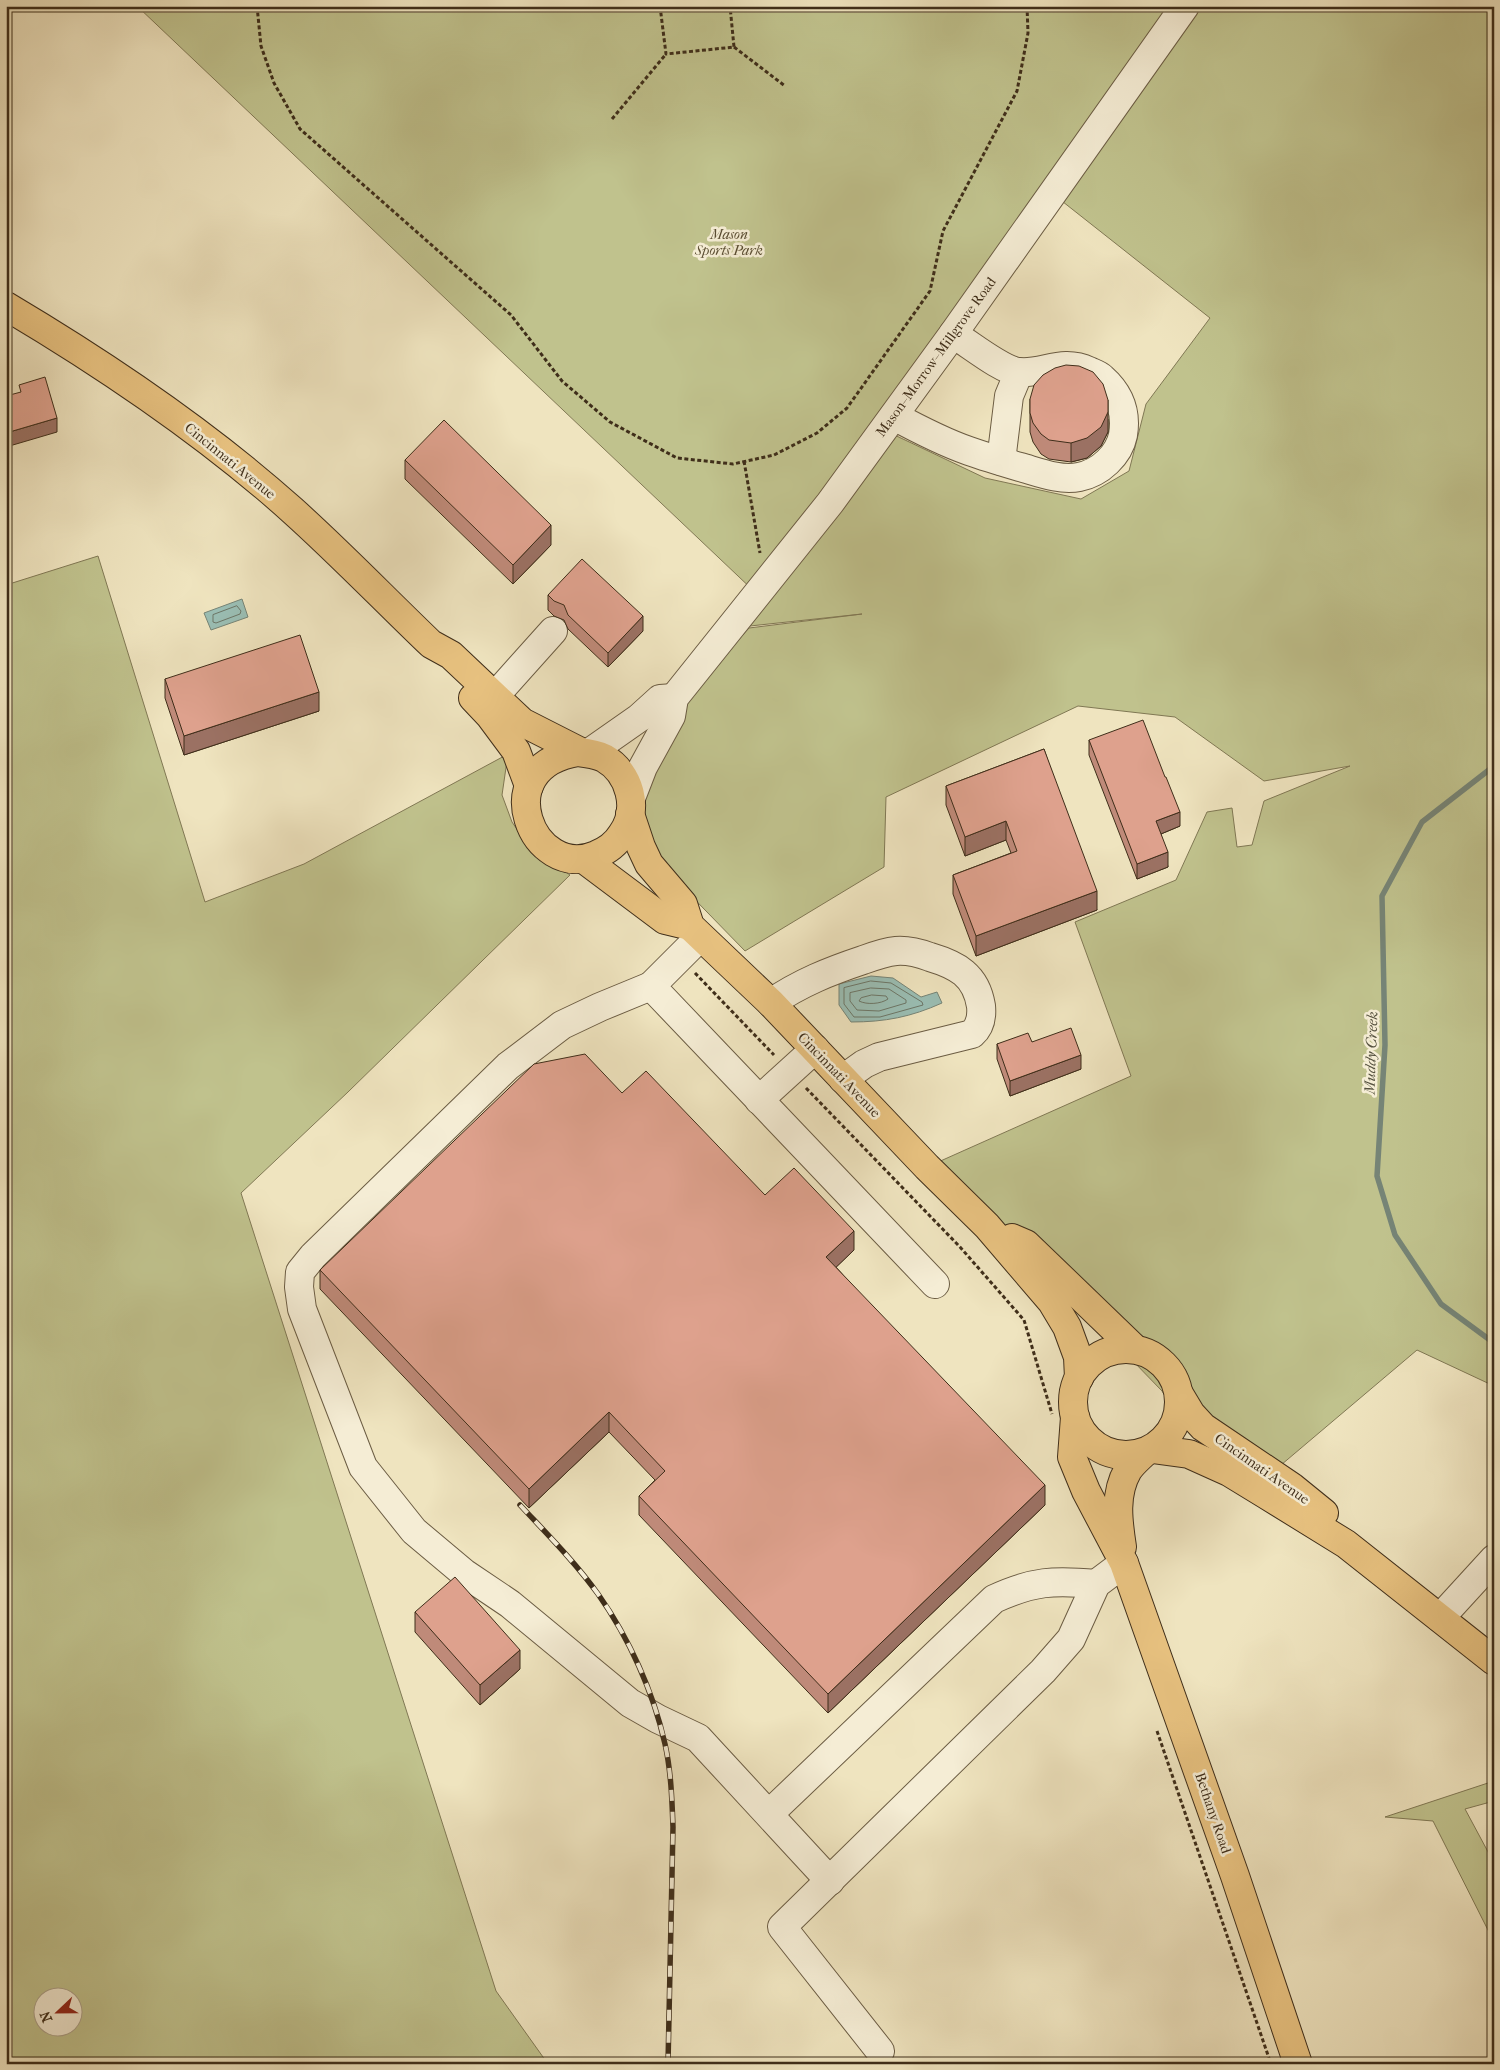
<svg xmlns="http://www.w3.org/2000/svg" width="1500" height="2070" font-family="'IM FELL French Canon',serif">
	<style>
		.green { fill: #c0c28d; stroke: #807854; fill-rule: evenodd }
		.water { fill: #9abeb4; stroke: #768476 }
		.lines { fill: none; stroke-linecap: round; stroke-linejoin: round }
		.shore { stroke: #6c7667; stroke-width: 1 }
		.stream { stroke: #768476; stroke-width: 5.5 }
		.minor-casing { stroke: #6b5c43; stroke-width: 30 }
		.major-casing { stroke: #3f2e1a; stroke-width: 30 }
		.path { stroke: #3f2e1a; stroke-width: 3; stroke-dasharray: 4 2.5; stroke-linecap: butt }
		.minor { stroke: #f5edd5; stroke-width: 28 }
		.major { stroke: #e8c280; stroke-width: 28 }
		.rail-casing { stroke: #3f2e1a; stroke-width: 5.5 }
		.rail { stroke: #f5edd5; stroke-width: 4; stroke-dasharray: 11; stroke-linecap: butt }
		.wall { fill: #bf8a79; stroke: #3f2e1a }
		.shaded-wall { fill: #9b7163; stroke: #3f2e1a }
		.building { fill: #dea18d; stroke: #3f2e1a }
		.labels { text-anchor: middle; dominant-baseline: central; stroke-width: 5; stroke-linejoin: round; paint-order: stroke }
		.park-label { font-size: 14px; font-style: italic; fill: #594c31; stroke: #f5edd5 }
		.street-label { font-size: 14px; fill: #3f2e1a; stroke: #f5edd5 }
		.water-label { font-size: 15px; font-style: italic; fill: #565240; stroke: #f5edd5 }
	</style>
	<rect width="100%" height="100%" fill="#efe4bf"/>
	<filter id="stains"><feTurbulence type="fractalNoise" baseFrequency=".004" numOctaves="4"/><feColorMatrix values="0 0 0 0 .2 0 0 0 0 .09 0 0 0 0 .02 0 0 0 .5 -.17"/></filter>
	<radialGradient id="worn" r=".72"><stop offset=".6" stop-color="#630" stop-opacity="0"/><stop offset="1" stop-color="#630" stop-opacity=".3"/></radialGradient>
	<g class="green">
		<path d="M137,6H1494V1386L1417,1350L1268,1476L1170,1404L1162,1391L1101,1328L927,1167L1131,1076L1075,922L1176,880L1207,812L1232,808L1237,847L1252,845L1264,801L1350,766L1264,781L1175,717L1078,706L886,797L884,867L745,951L668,872L649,841L644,809L647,783L683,700L749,628L862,614L750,626L757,594ZM1053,194L1210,318L1146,404L1129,471L1081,499L985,478L884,430Z"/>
		<path d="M98,556L205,902L304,864L508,754L502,795L512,822L529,847L570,875L348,1092L241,1193L496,1991L548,2064H6V585ZM42,1998H72V2028H42Z"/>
		<path d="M1494,1781V1801L1465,1809L1494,1863V1942L1433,1821L1385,1817Z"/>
	</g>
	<g class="water">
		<path d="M242,599L248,617L211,630L204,613Z"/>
		<path d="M871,976L893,978L921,997L937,992L942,1003C911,1017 885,1022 851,1022L839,1005V984Z"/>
	</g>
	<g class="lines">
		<g class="shore">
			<path d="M237,606L241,611L240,614L216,623L213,622V615Z"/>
			<path d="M871,981L891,983L922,1002L923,1005L880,1017H854L844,1004V988Z"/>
			<path d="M871,988L889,989L906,1000V1003L879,1011L857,1010L850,1001V993Z"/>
			<path d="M872,995L886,996L888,999C881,1004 867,1005 859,1001L861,998Z"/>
		</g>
		<path class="stream" d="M1494,766L1422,822L1382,896L1385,1045L1377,1176L1395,1235L1441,1304L1494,1343"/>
		<g class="minor-casing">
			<g id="minor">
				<path d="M894,416C918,429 943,442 969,451C986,457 1003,462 1020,467C1038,472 1060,481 1079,477C1100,473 1119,455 1123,435C1127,411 1119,393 1102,378C1098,374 1093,373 1089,371C1061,358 1043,375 1018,372C1000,369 970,344 953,334"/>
				<path d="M1001,461L1009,396L1019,372"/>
				<path d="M494,697L553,631"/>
				<path d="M589,753L639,718L660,699L674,698"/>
				<path d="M631,798L643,767L671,716L674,698L830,503L953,334L1185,6"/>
				<path d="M700,937L651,986L935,1284"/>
				<path d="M651,986L600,1007L562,1025L508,1066L313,1256L300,1272L299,1287L302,1309L363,1467L414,1531L464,1573L510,1604L630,1703L658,1719L698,1738L830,1881"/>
				<path d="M771,1003C800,983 830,971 863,960C874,956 885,952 896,951C908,950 919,953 930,957C957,965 976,975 981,1006C982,1016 980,1027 972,1034L879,1057L864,1064L843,1079"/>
				<path d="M759,1100L815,1049"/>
				<path d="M1440,1618L1494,1559"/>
				<path d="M769,1814L994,1599C1033,1581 1054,1580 1096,1584"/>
				<path d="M880,2051L782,1927L1043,1671L1071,1639L1096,1584L1124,1563"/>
			</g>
		</g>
		<g class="major-casing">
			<g id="major">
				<path d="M6,306C107,366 205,432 292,510C340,553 385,600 431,644L451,655L522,722L581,752"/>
				<path d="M473,698L490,716L516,751L529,786"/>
				<path d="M578,752C587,753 596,754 604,758C630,773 640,809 622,834C616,844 606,851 596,855C533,882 485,767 578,752Z"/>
				<path d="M630,814L641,847L649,864L683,904L690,926L771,1003L927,1167L987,1226L1052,1302L1067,1327L1078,1357L1079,1378"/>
				<path d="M585,860L665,920L690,926"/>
				<path d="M1012,1238L1026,1244L1135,1349"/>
				<circle cx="1126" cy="1402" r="53"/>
				<path d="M1179,1394L1191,1414L1203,1427L1292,1487L1324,1513"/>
				<path d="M1075,1417L1072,1457L1086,1491L1124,1563L1235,1876L1298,2064"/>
				<path d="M1152,1449L1189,1454L1229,1472L1265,1494L1346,1544L1494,1661"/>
				<path d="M1122,1547C1118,1521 1114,1494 1128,1470C1132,1464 1139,1458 1144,1453"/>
			</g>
		</g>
		<g class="path">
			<path d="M257,6L261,46L274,83L300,129L511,315L562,381L610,422L677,458L733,464L774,455L817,433L847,408L930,291L943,231L1017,91L1028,33L1027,6"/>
			<path d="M660,6L666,54L734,47L730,6"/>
			<path d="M734,47L785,86"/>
			<path d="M612,119L666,54"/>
			<path d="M744,461L760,553"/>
			<path d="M695,973L774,1055"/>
			<path d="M806,1088L960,1247L1024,1320L1052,1414"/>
			<path d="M1157,1731L1271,2064"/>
		</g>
		<use href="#minor" class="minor"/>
		<use href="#major" class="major"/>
		<g class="rail-casing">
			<path id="rail" d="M520,1505C547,1534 575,1562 598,1594C629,1638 653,1691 665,1744C671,1771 672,1799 673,1827L668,2064"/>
		</g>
		<use href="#rail" class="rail"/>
	</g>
	<g class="wall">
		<path d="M1030,399L1108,419V432L1101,446L1087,458L1071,462L1049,459L1041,454L1033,442L1030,432Z"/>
		<path d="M405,460L551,545L513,584L405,479Z"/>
		<path d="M548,595L643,631L608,667L568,629L564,620L554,616L548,610Z"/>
		<path d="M165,679L319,711L184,755L165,698Z"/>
		<path d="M1089,740L1180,826L1161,834L1168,867L1137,879L1089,755Z"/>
		<path d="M1044,749L1097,910L976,956L953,894V875L1011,853L1006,840L965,856L946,805V786Z"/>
		<path d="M1032,1042L1081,1069L1010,1096L997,1059V1044Z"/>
		<path d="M622,1093L765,1195L854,1250L836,1267L1045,1505L828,1713L639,1515V1496L655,1480L609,1432L529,1508L320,1289V1270Z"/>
		<path d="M415,1612L520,1669L480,1705L415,1632Z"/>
	</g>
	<g class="shaded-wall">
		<path d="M1108,400V432L1101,446L1087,458L1071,462V443Z"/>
		<path d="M57,418V432L6,447V433Z"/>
		<path d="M551,525V545L513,584V565Z"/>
		<path d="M643,616V631L608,667V653Z"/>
		<path d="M319,692V711L184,755V736Z"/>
		<path d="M1180,812V826L1156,836V821Z"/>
		<path d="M1006,821V840L965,856V837Z"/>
		<path d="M1168,852V867L1137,879V864Z"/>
		<path d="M1097,891V910L976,956V936Z"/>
		<path d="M1081,1055V1069L1010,1096V1081Z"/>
		<path d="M854,1231V1250L826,1277V1257Z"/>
		<path d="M609,1412V1432L529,1508V1489Z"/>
		<path d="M1045,1485V1505L828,1713V1694Z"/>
		<path d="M520,1650V1669L480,1705V1685Z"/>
	</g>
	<g class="building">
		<path d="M1066,365L1079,366L1093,372L1103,384L1108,400V412L1101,427L1087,438L1071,443L1049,440L1041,434L1033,423L1030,413V399L1034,385L1043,375L1055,368Z"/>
		<path d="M45,377L57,418L6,433V396L21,392L19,385Z"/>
		<path d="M444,420L551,525L513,565L405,460Z"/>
		<path d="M582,559L643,616L608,653L568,615L564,605L554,601L548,595Z"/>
		<path d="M300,635L319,692L184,736L165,679Z"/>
		<path d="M1143,720L1165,777H1166L1180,812L1156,821L1168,852L1137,864L1089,740Z"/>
		<path d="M1044,749L1097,891L976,936L953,875L1017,851L1006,821L965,837L946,786Z"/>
		<path d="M1071,1028L1081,1055L1010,1081L997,1044L1028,1033L1032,1042Z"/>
		<path d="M585,1054L622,1093L646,1071L765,1195L794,1168L854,1231L826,1257L1045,1485L828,1694L639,1496L665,1471L609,1412L529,1489L320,1270L534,1064Z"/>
		<path d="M455,1577L520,1650L480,1685L415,1612Z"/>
	</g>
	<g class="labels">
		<g class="park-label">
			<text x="729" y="234">Mason<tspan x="729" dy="16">Sports Park</tspan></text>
		</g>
		<g class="street-label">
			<text transform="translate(936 357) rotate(-54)">Mason–Morrow–Millgrove Road</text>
			<text transform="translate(230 461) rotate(39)">Cincinnati Avenue</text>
			<text transform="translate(839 1075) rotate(46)">Cincinnati Avenue</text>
			<text transform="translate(1262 1469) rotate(35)">Cincinnati Avenue</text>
			<text transform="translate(1213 1813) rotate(71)">Bethany Road</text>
		</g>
		<g class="water-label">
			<text transform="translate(1371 1053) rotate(-88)">Muddy Creek</text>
		</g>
	</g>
	<rect width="1500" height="2070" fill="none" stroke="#efe4bf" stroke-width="25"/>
	<rect x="8" y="8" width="1485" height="2055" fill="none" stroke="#3f2e1a" stroke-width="2.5"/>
	<rect x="12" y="12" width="1475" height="2045" fill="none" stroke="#3f2e1a"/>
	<g transform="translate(58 2012) rotate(248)"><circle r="24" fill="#f5edd5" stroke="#aca18a"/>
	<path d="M0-4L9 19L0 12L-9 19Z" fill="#8f2418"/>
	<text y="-8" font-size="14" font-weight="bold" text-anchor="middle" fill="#3f2e1a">N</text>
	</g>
	<rect width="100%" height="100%" filter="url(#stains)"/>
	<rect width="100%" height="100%" fill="url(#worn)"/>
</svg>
